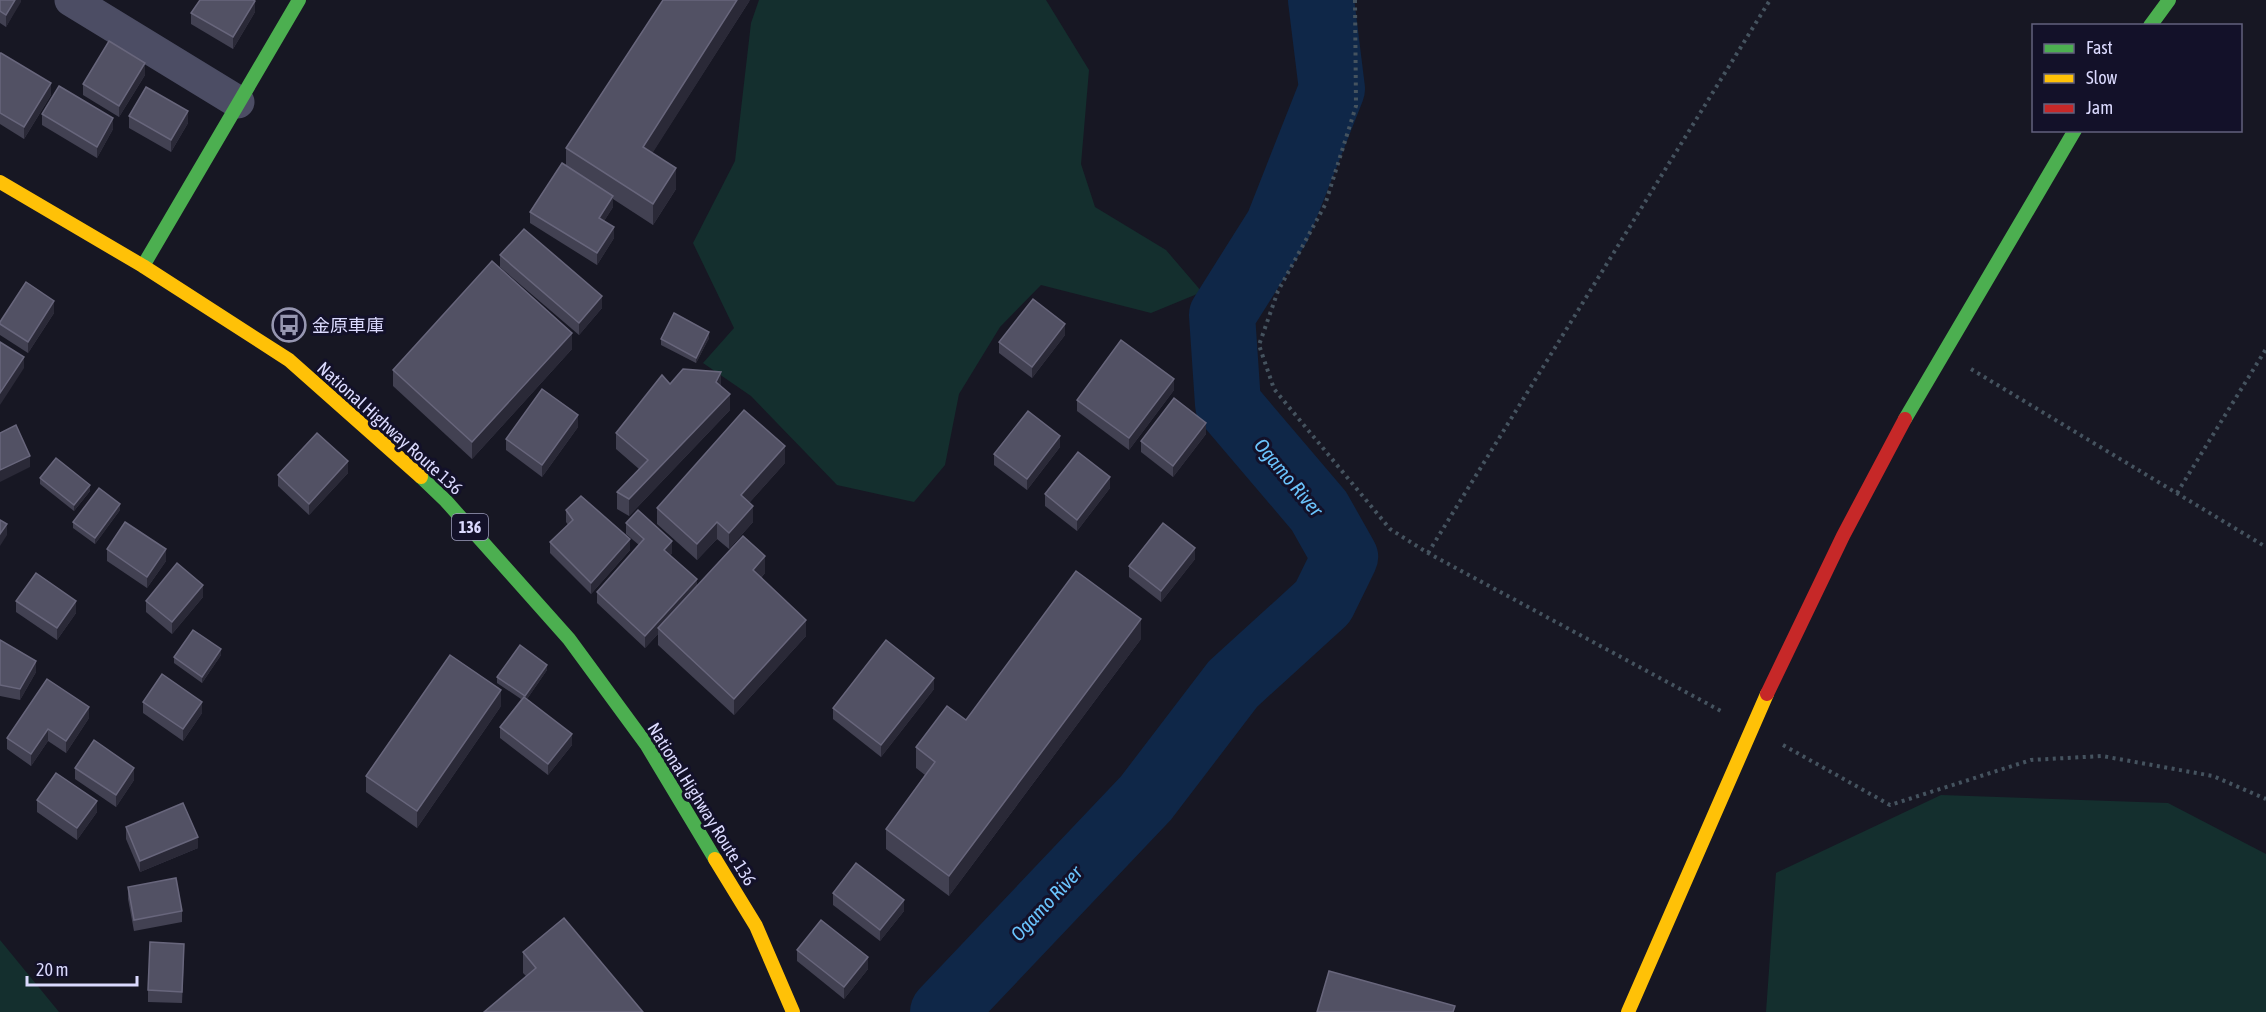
<svg xmlns="http://www.w3.org/2000/svg" width="2266" height="1012" font-family="'Asap Condensed','Noto Sans JP',sans-serif">
	<style>
		.green { fill: #142f2e }
		.lines { fill: none; stroke-linecap: round; stroke-linejoin: round }
		.river { stroke: #0f2748; stroke-width: 66 }
		.path { stroke: #45535f; stroke-width: 4; stroke-dasharray: 3 4.5; stroke-linecap: butt }
		.street { stroke: #4c4d64; stroke-width: 33 }
		.fast { stroke: #4caf50; stroke-width: 14 }
		.slow { stroke: #ffc107; stroke-width: 14 }
		.jam { stroke: #c62828; stroke-width: 14 }
		.wall { fill: #424152 }
		.shaded-wall { fill: #2a2937 }
		.building { fill: #525164; stroke: #68667c; stroke-width: 1.5 }
		.labels { text-anchor: middle; dominant-baseline: central; stroke-width: 6; stroke-linejoin: round; paint-order: stroke }
		.shield { fill: #131129; stroke: #9f9ebe; stroke-width: 1.5 }
		.shield-label { font-size: 16px; font-weight: bold; fill: #dbdafe }
		.poi-label { font-size: 18px; fill: #dbdafe; stroke: #131129; text-anchor: start }
		.street-label { font-size: 18px; fill: #dbdafe; stroke: #131129 }
		.water-label { font-size: 20px; font-style: italic; fill: #6ac3fc; stroke: #131129 }
	</style>
	<rect width="100%" height="100%" fill="#171723"/>
	<g class="green">
		<path d="M759,0H1046L1089,70L1081,164L1095,207L1166,250L1202,292L1151,313L1041,285L1000,327L959,394L945,465L914,502L837,485L751,396L703,363L734,328L693,243L735,161L751,23Z"/>
		<path d="M1941,795L2168,803L2266,854V1012H1766L1776,873Z"/>
		<path d="M0,940L59,1012H0Z"/>
	</g>
	<g class="lines">
		<path class="river" d="M943,1012L1146,798L1233,684L1323,602L1345,557L1319,511L1228,404L1222,315L1278,226L1332,89L1321,0"/>
		<g class="path">
			<path d="M1355,0L1356,106L1325,205L1278,291L1259,345L1274,389L1390,529L1428,553L1721,711"/>
			<path d="M1971,369L2266,547"/>
			<path d="M2177,493L2266,349"/>
			<path d="M1428,553L1770,0"/>
			<path d="M1783,745L1890,805L2031,760L2102,756L2213,776L2266,799"/>
		</g>
		<path class="street" d="M71,0L238,102"/>
		<g class="fast">
			<path d="M2150,26L2169,0"/>
			<path d="M143,266L299,0"/>
			<path d="M1905,419L2075,130"/>
			<path d="M421,477L446,501L569,639L646,744L715,859"/>
		</g>
		<g class="slow">
			<path d="M0,182L143,266L289,360L421,477"/>
			<path d="M715,859L756,926L793,1012"/>
			<path d="M1628,1012L1767,694"/>
		</g>
		<path class="jam" d="M1767,694L1843,536L1905,419"/>
	</g>
	<g class="wall">
		<path d="M0,0H21L6,27L0,23Z"/>
		<path d="M750,0L652,153L676,189L653,225L613,199V207L604,221L614,238L597,265L530,223V212L566,166V148Z"/>
		<path d="M255,12L233,49L191,24V13Z"/>
		<path d="M0,53L51,95L24,139L0,124Z"/>
		<path d="M145,75L119,117L83,95V84Z"/>
		<path d="M42,114L113,129L97,158L42,125Z"/>
		<path d="M129,116L188,123L171,152L129,128Z"/>
		<path d="M500,255L602,308L579,335L500,267Z"/>
		<path d="M54,313L28,353L0,335V322Z"/>
		<path d="M1065,335L1032,378L999,353V342Z"/>
		<path d="M709,338L696,363L661,345V339Z"/>
		<path d="M572,349L472,459L393,386V370Z"/>
		<path d="M670,384L721,386L730,410L629,516L617,509V492L639,469L616,449V433Z"/>
		<path d="M1174,390L1129,450L1077,411V400Z"/>
		<path d="M578,427L542,477L506,450V439Z"/>
		<path d="M1206,434L1173,477L1141,452V441Z"/>
		<path d="M1060,447L1027,490L994,465V454Z"/>
		<path d="M785,463L749,503L753,522L729,549L717,539L697,560L657,524V508Z"/>
		<path d="M348,473L309,515L278,486V475Z"/>
		<path d="M40,478L90,491L74,511L40,484Z"/>
		<path d="M1110,488L1077,531L1045,506V494Z"/>
		<path d="M120,510L95,544L73,528V522Z"/>
		<path d="M566,510L630,550L591,594L550,553V542L568,525L566,522Z"/>
		<path d="M626,523L672,553L670,555L697,585L765,573L761,578L806,636L734,715L658,645V634L645,648L597,603V592L639,545L626,534Z"/>
		<path d="M107,549L166,561L147,588L107,561Z"/>
		<path d="M1195,559L1161,602L1129,577V566Z"/>
		<path d="M203,597L172,634L146,612V601Z"/>
		<path d="M16,601L76,613L57,640L16,612Z"/>
		<path d="M1141,639L949,896L886,849V829L925,775L916,768V747L966,720Z"/>
		<path d="M0,640L36,672L20,700L0,696Z"/>
		<path d="M221,655L202,683L174,663V657Z"/>
		<path d="M547,670L527,699L572,745L548,775L500,738V727L521,699L497,683V677Z"/>
		<path d="M934,689L881,757L833,719V708Z"/>
		<path d="M143,702L202,713L183,741L143,713Z"/>
		<path d="M501,706L417,828L366,792V776Z"/>
		<path d="M89,718L66,753L48,741L31,766L7,749V738Z"/>
		<path d="M75,768L134,780L116,807L75,779Z"/>
		<path d="M37,800L97,812L77,840L37,812Z"/>
		<path d="M126,827L198,848L140,872L126,839Z"/>
		<path d="M128,887L182,911V922L134,931L128,899Z"/>
		<path d="M833,893L904,911L880,941L833,905Z"/>
		<path d="M797,950L868,969L844,999L797,961Z"/>
		<path d="M523,952L643,1012L526,976L523,973Z"/>
		<path d="M184,955L182,1003L148,1002V990Z"/>
	</g>
	<g class="shaded-wall">
		<path d="M15,0H21V2L6,27V15Z"/>
		<path d="M737,0H750L643,168V147Z"/>
		<path d="M255,1V12L233,49V37Z"/>
		<path d="M145,63V75L119,117V106Z"/>
		<path d="M51,83V95L24,139V127Z"/>
		<path d="M188,111V123L171,152V140Z"/>
		<path d="M113,118V129L97,158V147Z"/>
		<path d="M676,168V189L653,225V204Z"/>
		<path d="M613,196V207L599,229V218Z"/>
		<path d="M614,227V238L597,265V253Z"/>
		<path d="M602,296V308L579,335V323Z"/>
		<path d="M54,301V313L28,353V342Z"/>
		<path d="M1065,324V335L1032,378V367Z"/>
		<path d="M709,332V338L696,363V358Z"/>
		<path d="M572,333V349L472,459V442Z"/>
		<path d="M24,357V368L0,405V393Z"/>
		<path d="M721,372V389L716,382Z"/>
		<path d="M1174,379V390L1129,450V438Z"/>
		<path d="M730,394V410L629,516V499Z"/>
		<path d="M578,415V427L542,477V465Z"/>
		<path d="M1206,423V434L1173,477V466Z"/>
		<path d="M1060,436V447L1027,490V479Z"/>
		<path d="M785,446V463L741,512V495Z"/>
		<path d="M30,456V467L0,482V470Z"/>
		<path d="M348,461V473L309,515V504Z"/>
		<path d="M1110,477V488L1077,531V520Z"/>
		<path d="M90,485V491L74,511V505Z"/>
		<path d="M120,504V510L95,544V538Z"/>
		<path d="M753,506V522L729,549V533Z"/>
		<path d="M717,522V539L697,560V544Z"/>
		<path d="M7,524V535L0,546V534Z"/>
		<path d="M630,539V550L591,594V583Z"/>
		<path d="M672,541V553L664,561V550Z"/>
		<path d="M1195,548V559L1161,602V591Z"/>
		<path d="M166,549V561L147,588V577Z"/>
		<path d="M765,556V573L753,586V570Z"/>
		<path d="M697,579V591L658,628V634L645,648V636Z"/>
		<path d="M203,585V597L172,634V622Z"/>
		<path d="M76,601V613L57,640V628Z"/>
		<path d="M1141,619V639L949,896V876Z"/>
		<path d="M806,620V636L734,715V699Z"/>
		<path d="M221,649V655L202,683V677Z"/>
		<path d="M36,661V672L20,700V689Z"/>
		<path d="M547,665V670L525,702V696Z"/>
		<path d="M934,678V689L881,757V745Z"/>
		<path d="M501,690V706L417,828V811Z"/>
		<path d="M202,702V713L183,741V729Z"/>
		<path d="M89,707V718L66,753V741Z"/>
		<path d="M48,729V741L31,766V754Z"/>
		<path d="M572,734V745L548,775V764Z"/>
		<path d="M134,768V780L116,807V795Z"/>
		<path d="M97,801V812L77,840V828Z"/>
		<path d="M198,837V848L140,872V861Z"/>
		<path d="M904,900V911L880,941V930Z"/>
		<path d="M868,957V969L844,999V987Z"/>
	</g>
	<g class="building">
		<path d="M0,0H15L6,15L0,11Z"/>
		<path d="M200,0H253L255,1L233,37L191,13Z"/>
		<path d="M663,0H737L643,147L676,168L653,204L566,148Z"/>
		<path d="M109,41L145,63L119,106L83,84Z"/>
		<path d="M0,53H1L51,83L24,127L0,113Z"/>
		<path d="M59,86L113,118L97,147L42,114Z"/>
		<path d="M146,87L188,111L171,140L129,116Z"/>
		<path d="M562,163L613,196L599,218L614,227L597,253L530,212Z"/>
		<path d="M524,229L602,296L579,323L500,255Z"/>
		<path d="M492,261L572,333L472,442L393,370Z"/>
		<path d="M26,282L54,301L28,342L0,324V322Z"/>
		<path d="M1033,299L1065,324L1032,367L999,342Z"/>
		<path d="M674,313L709,332L696,358L661,339Z"/>
		<path d="M1121,340L1174,379L1129,438L1077,400Z"/>
		<path d="M0,342L24,357L0,393Z"/>
		<path d="M683,369L721,372L716,382L730,394L629,499L617,492L648,460L616,433L662,375L670,384Z"/>
		<path d="M542,389L578,415L542,465L506,439Z"/>
		<path d="M1174,398L1206,423L1173,466L1141,441Z"/>
		<path d="M744,410L785,446L741,495L753,506L729,533L717,522L697,544L657,508Z"/>
		<path d="M1028,411L1060,436L1027,479L994,454Z"/>
		<path d="M16,425L30,456L0,470V433Z"/>
		<path d="M317,433L348,461L309,504L278,475Z"/>
		<path d="M1078,452L1110,477L1077,520L1045,494Z"/>
		<path d="M56,458L90,485L74,505L40,478Z"/>
		<path d="M99,488L120,504L95,538L73,522Z"/>
		<path d="M581,496L630,539L591,583L550,542L573,520L566,510Z"/>
		<path d="M638,510L672,541L664,550L697,579L645,636L597,592L644,539L626,523Z"/>
		<path d="M0,520L7,524L0,534Z"/>
		<path d="M125,522L166,549L147,577L107,549Z"/>
		<path d="M1163,523L1195,548L1161,591L1129,566Z"/>
		<path d="M743,536L765,556L753,570L806,620L734,699L658,628Z"/>
		<path d="M177,563L203,585L172,622L146,601Z"/>
		<path d="M1076,571L1141,619L949,876L886,829L935,762L916,747L947,706L966,720Z"/>
		<path d="M36,573L76,601L57,628L16,601Z"/>
		<path d="M193,630L221,649L202,677L174,657Z"/>
		<path d="M0,640L36,661L20,689L0,685Z"/>
		<path d="M886,640L934,678L881,745L833,708Z"/>
		<path d="M520,645L547,665L525,696L497,677Z"/>
		<path d="M450,655L501,690L417,811L366,776Z"/>
		<path d="M162,674L202,702L183,729L143,702Z"/>
		<path d="M47,679L89,707L66,741L48,729L31,754L7,738Z"/>
		<path d="M524,697L572,734L548,764L500,727Z"/>
		<path d="M94,740L134,768L116,795L75,768Z"/>
		<path d="M56,773L97,801L77,828L37,800Z"/>
		<path d="M183,803L198,837L140,861L126,827Z"/>
		<path d="M856,863L904,900L880,930L833,893Z"/>
		<path d="M176,878L182,911L134,920L128,887Z"/>
		<path d="M564,918L643,1012H484L536,968L523,952Z"/>
		<path d="M821,920L868,957L844,987L797,950Z"/>
		<path d="M150,942L184,944L182,992L148,990Z"/>
		<path d="M1329,971L1455,1006L1453,1012H1317Z"/>
	</g>
	<defs>
		<g id="bus-ring" transform="scale(1.725)"><circle r="9.5" fill="#131129" stroke="#9696b1" stroke-width="1.5"/><path d="M-5-6H5V4H4V6H2V4H-2V6H-4V4H-5ZM-3.5-4V0h7V-4ZM-3.5 1.2v1.5H-2V1.2ZM2 1.2v1.5H3.5V1.2Z" fill="#9696b1"/></g>
	</defs>
	<g fill-rule="evenodd">
		<use href="#bus-ring" x="289" y="325"/>
	</g>
	<g class="labels">
		<rect class="shield" x="452" y="514" width="36" height="26" rx="4.5"/>
		<g class="shield-label">
			<text x="470" y="527">136</text>
		</g>
		<g class="poi-label">
			<text x="312" y="325">金原車庫</text>
		</g>
		<g class="street-label">
			<text transform="translate(390 428) rotate(42)">National Highway Route 136</text>
			<text transform="translate(702 804) rotate(58)">National Highway Route 136</text>
		</g>
		<g class="water-label">
			<text transform="translate(1289 477) rotate(50)">Ogamo River</text>
			<text transform="translate(1046 903) rotate(-47)">Ogamo River</text>
		</g>
	</g>
	<rect x="2032" y="24" width="210" height="108" fill="#131129" stroke="#63617e" stroke-width="1.5"/>
	<rect x="2044" y="44" width="30" height="9" fill="#4caf50" stroke="#63617e" stroke-width="1.5"/>
	<text x="2086" y="54" font-size="18" fill="#dbdafe">Fast</text>
	<rect x="2044" y="74" width="30" height="9" fill="#ffc107" stroke="#63617e" stroke-width="1.5"/>
	<text x="2086" y="84" font-size="18" fill="#dbdafe">Slow</text>
	<rect x="2044" y="104" width="30" height="9" fill="#c62828" stroke="#63617e" stroke-width="1.5"/>
	<text x="2086" y="114" font-size="18" fill="#dbdafe">Jam</text>
	<path d="M27 976v9h110v-9" fill="none" stroke="#dbdafe" stroke-width="3"/>
	<text x="36" y="976" font-size="18" fill="#dbdafe" stroke="#131129" stroke-width="4.5" paint-order="stroke">20 m</text>
</svg>
